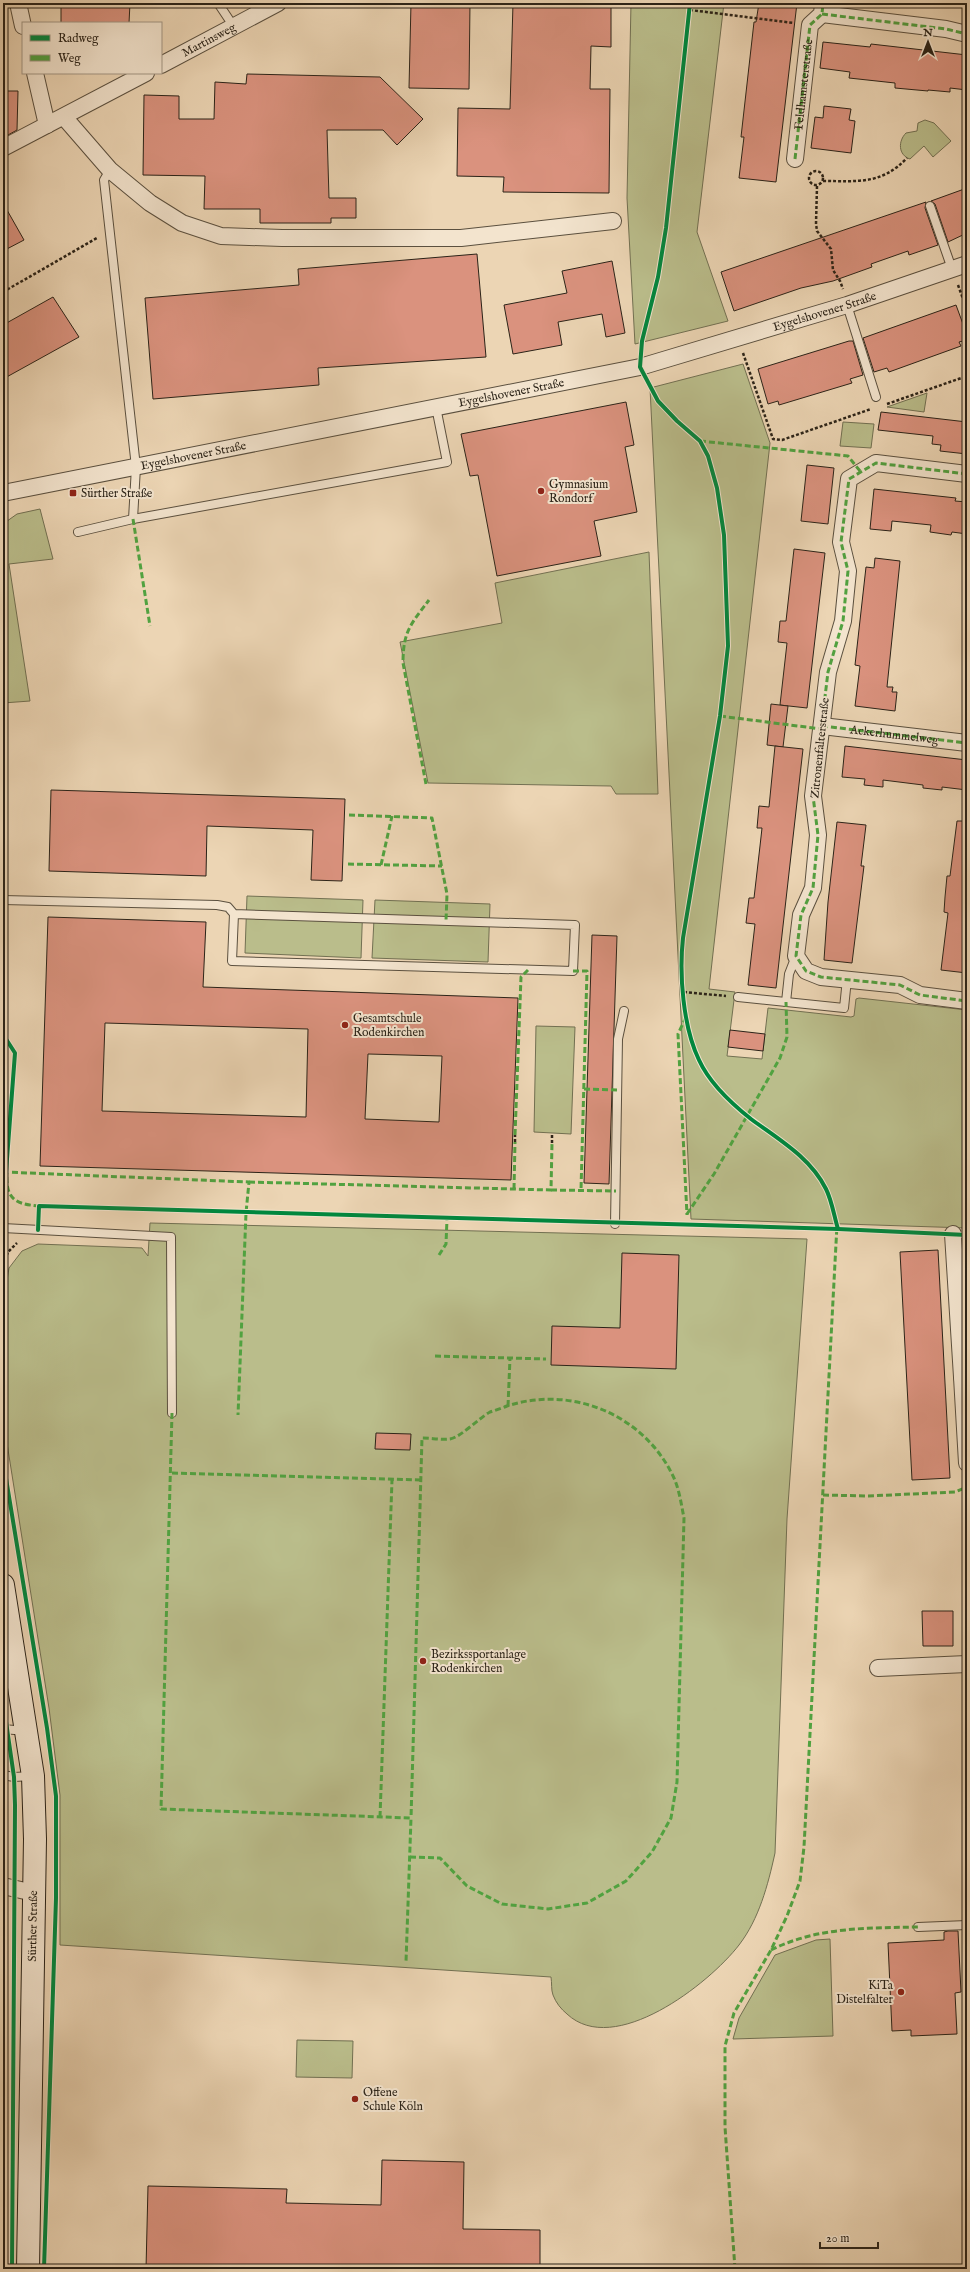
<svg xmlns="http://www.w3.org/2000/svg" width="970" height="2272" font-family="'IM FELL English',serif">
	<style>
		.green { fill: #babd8b; stroke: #727052 }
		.building { fill: #da927e; stroke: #2b2318; fill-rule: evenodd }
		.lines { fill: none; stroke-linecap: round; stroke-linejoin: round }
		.lane-casing { stroke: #5b503f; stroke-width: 10 }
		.street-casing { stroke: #5b503f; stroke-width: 18 }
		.secondary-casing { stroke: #2b2318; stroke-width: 24 }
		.path { stroke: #2b2318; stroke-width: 2.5; stroke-dasharray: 3 2; stroke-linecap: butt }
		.lane { stroke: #f3e4ce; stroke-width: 8 }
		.street { stroke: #f3e4ce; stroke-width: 16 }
		.secondary { stroke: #f3e4ce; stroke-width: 22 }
		.quiet { stroke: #51a240; stroke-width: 3; stroke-dasharray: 6 3; stroke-linecap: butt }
		.cycleway-casing { stroke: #f3e4ce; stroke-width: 6 }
		.cycleway { stroke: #00873e; stroke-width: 4 }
		.poi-dot { fill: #8f2418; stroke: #f3e4ce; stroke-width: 1.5 }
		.labels { text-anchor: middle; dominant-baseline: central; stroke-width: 4; stroke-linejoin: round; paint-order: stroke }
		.street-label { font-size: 12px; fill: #2b2318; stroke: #f3e4ce }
		.poi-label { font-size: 12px; fill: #2b2318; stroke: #f3e4ce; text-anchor: start }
	</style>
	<rect width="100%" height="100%" fill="#ecd5b4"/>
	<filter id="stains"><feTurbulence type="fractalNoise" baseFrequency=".005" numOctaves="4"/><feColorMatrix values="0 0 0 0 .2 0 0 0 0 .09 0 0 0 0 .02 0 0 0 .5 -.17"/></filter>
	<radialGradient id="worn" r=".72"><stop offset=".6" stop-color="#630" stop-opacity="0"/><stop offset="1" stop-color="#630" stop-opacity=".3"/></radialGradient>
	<g class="green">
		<path d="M631,3H724L697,232L728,321L635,344L627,198Z"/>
		<path d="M925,120L934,123L951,141L933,157L924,146L910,159C898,155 898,141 906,133L917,131L918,123Z"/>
		<path d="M743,364L770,443L709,989L735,992L727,1056L762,1059L768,1008L851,1017L854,1016L856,999L859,998L967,1010V1228L691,1219L650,388Z"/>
		<path d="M927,393L924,412L887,407Z"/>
		<path d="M843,422L874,424L871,448L840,446Z"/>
		<path d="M40,509L53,559L9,564L30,701L3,703V524L17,514Z"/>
		<path d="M649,552L658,794H616L611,786L428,783L400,642L502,623L495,583Z"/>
		<path d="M247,896L363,900L361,958L245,953Z"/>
		<path d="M375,900L490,904L488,962L372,958Z"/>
		<path d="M536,1026L575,1027L571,1134L534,1132Z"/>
		<path d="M150,1223L807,1239L787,1519L775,1853C768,1885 759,1919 739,1945C709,1984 614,2058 567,2014C561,2009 556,2003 553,1995C551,1990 552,1983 551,1977L60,1945V1795L49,1708L3,1418V1305L9,1268L22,1251L38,1244L142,1248L148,1256Z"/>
		<path d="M830,1939L833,2036L733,2039L739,2018L775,1955L816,1940Z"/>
		<path d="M297,2040L353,2041L352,2078L296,2077Z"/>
	</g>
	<g class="building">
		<path d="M61,3H130L129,23H61Z"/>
		<path d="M411,3H470L469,89L409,88Z"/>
		<path d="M513,3H611V47L591,46L590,89H610L609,193L503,192L504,177L457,176L458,108L510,109Z"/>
		<path d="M759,3H797L776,182L739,178L744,137H741L754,22H756Z"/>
		<path d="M823,42L870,47L871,44L967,55V90L950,88V92L928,90V91L895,88V83L849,78L850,72L820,68Z"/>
		<path d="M247,74L380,77L423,119L397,145L383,130H327L329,198H356V218H331V223H260V209H204L205,176L143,175L144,95L179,96V119H214L215,82L246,84Z"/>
		<path d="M3,91H18L17,130L8,135L3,134Z"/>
		<path d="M824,106L851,109L849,120L855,121L851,153L811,148L815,117L823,118Z"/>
		<path d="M967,188V233L948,242L935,204L931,201Z"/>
		<path d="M926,202L925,208L938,245L909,255L908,251L871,264L872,267L833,281L801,288L734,311L721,272Z"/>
		<path d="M3,203L24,240L3,251Z"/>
		<path d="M477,254L486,357L318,368L319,385L153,399L145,298L299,285L298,269Z"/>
		<path d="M612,261L625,333L606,337L602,314L558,322L562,345L513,354L504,305L567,293L562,271Z"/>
		<path d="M53,297L79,337L3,379V325Z"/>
		<path d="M956,305L967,335V340L959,342L961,346L889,372L887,368L874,372L863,338Z"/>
		<path d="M849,341H853L863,375L850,379L852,383L779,405L778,401L768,404L758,369Z"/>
		<path d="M626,402L634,445L625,447L637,512L594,521L601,556L497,576L478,475L470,476L461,434Z"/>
		<path d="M881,412L967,422V454L940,451L941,445L932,444L933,436L878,430Z"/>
		<path d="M807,465L834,468L828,524L801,521Z"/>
		<path d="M874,489L956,498L955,501L967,502V534L952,532L951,535L930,532L931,525L892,521L891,531L870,529Z"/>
		<path d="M794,549L825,553L807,708L780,705L787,643L778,642L780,621H786Z"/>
		<path d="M875,558L900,561L887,687H893L892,692H897L895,711L855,706L860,666L855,665L866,567L874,568Z"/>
		<path d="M771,704L788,706L783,747L767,745Z"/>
		<path d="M775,746L803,749L776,988L748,985L755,924L746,923L749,898H754L760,846L762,828H757L759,806L769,807Z"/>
		<path d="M845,746L967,760V790L942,787V790L923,788V785L883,780V787L864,785L865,779L842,777Z"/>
		<path d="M51,790L345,799L342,881L311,880L313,830L207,826L206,876L49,871Z"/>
		<path d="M957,821H967V973L941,970L948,913L944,912L945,897L947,876H950Z"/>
		<path d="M837,822L866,825L861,866H864L852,963L824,960L828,902Z"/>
		<path d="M48,917L206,922L203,987L518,998L511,1180L40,1166ZM105,1023L308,1029L306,1117L102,1111ZM368,1054L442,1056L439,1122L365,1119Z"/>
		<path d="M592,935L617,936L609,1184L584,1183Z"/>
		<path d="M730,1030L765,1034L763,1051L728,1047Z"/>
		<path d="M938,1250L950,1478L912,1480L900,1252Z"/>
		<path d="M622,1253L679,1255L676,1369L551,1365L552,1326L620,1328Z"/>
		<path d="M376,1433L411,1434L410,1450L375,1449Z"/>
		<path d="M922,1611H953V1646H923Z"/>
		<path d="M948,1931H958L961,1992L955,1993L957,2034L911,2036V2030L892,2031L888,1943L944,1940V1932Z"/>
		<path d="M382,2160L464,2162L463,2229L540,2230V2269H146L148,2186L287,2189L286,2203L381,2205Z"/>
	</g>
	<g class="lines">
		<g class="lane-casing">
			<g id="lane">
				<path d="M218,3L234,27"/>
				<path d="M110,170L104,180L136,467L133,519"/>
				<path d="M930,206L952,269"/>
				<path d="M847,305L876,397"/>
				<path d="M78,532L133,519L447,462L436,407"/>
				<path d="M3,900L217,905L228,907L234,914L232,961L573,971L575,925L234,914"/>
				<path d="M738,997L844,1008L847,979"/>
				<path d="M786,1002L789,974L796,956"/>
				<path d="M615,1224L618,1039L624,1011"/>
				<path d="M3,1228L171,1237L172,1413"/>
				<path d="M3,1729L26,1731"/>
				<path d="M3,1775L14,1777L32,1776"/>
				<path d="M918,1927L967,1925"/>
			</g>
		</g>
		<g class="street-casing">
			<g id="street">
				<path d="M18,3L23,26"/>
				<path d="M822,14L946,29L967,34"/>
				<path id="s1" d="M161,65L278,3"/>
				<path d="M35,73L47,125"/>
				<path d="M64,117L110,170L150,203L182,223L221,236L282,238H461L613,221"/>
				<path d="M3,148L146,73"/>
				<path d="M795,159L810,25L822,14L823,3"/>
				<path d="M967,474L876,463L849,479L841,542L848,571L843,621L828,672L813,796L818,835L813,888L801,915L796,956L806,971L821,977L900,985L920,995L967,1001"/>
				<path id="s2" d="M3,493L640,367L847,305L967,264"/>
				<path id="s3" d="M822,726L967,743"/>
				<path d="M953,1234L962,1377"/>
				<path d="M967,1377H962L967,1463"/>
				<path d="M878,1668L967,1664"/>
				<path d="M3,1886L34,1893"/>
			</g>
		</g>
		<g class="secondary-casing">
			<path id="secondary" d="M3,1585L33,1776L35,1839L28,2269"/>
		</g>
		<g class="path">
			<path d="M690,10L794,23"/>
			<circle cx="816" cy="178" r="7"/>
			<path d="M823,181C858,181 881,185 907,158"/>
			<path d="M817,186L816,224L817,231L831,249L833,270L840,281L843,289"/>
			<path d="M958,285L967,310"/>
			<path d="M3,292L97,238"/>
			<path d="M743,353L773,439L782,440L871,409"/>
			<path d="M887,404L967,376"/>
			<path d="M684,992L726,996"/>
			<path d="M515,1142V1135"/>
			<path d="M552,1143V1135"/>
			<path d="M3,1265L8,1252L17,1243"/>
		</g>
		<use href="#lane" class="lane"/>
		<use href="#street" class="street"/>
		<use href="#secondary" class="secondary"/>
		<g class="quiet">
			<path d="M822,14L946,29L967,34"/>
			<path id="s4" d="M795,159L810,25L822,14L823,3"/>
			<path d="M700,441L848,456L860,471"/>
			<path d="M967,474L876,463L849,479L841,542L848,571L843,621L828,672L813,796L818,835L813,888L801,915L796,956L806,971L821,977L900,985L920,995L967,1001"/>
			<path d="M133,519L150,626"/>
			<path d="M720,716L821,729"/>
			<path d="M822,726L967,743"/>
			<path d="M426,784L403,663C403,631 411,624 429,600"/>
			<path d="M349,815L432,818L447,894L446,921"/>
			<path d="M348,864L442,866"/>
			<path d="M381,865L392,816"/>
			<path d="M573,971H587L581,1190"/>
			<path d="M686,1017L678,1034L687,1215"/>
			<path d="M584,1089L617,1090"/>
			<path d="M515,1135L521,977L528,970"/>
			<path d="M7,1168C5,1197 12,1204 39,1206"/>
			<path d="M3,1172L249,1182L246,1213L238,1415"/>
			<path d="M249,1182L551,1190L552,1143"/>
			<path d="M514,1189L515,1142"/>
			<path d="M551,1190L616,1191"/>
			<path d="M687,1214L714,1174L780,1058L787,1037L786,1002"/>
			<path d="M439,1255L446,1244L447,1219"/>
			<path d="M435,1356L546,1359"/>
			<path d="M508,1406L510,1358"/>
			<path d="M172,1413L161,1809L411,1818L406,1962"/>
			<path d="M172,1473L421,1480"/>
			<path d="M823,1495L868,1496L955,1492L967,1487"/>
			<path d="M380,1817L392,1480"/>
			<path d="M410,1857L440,1858L467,1886L502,1904L548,1909L587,1903L626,1881L652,1852L671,1818L677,1782L684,1518C681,1503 679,1487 672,1474C642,1414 571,1385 507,1406C502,1408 496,1410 490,1412C479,1418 461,1437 450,1439C441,1440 431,1438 422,1438L411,1818"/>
			<path d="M771,1950C817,1927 867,1928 918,1927"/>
			<path d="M735,2269L725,2127V2046L734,2013L771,1950L787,1916L800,1881L804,1847L837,1225"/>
		</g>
		<g class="cycleway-casing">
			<g id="cycleway">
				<path d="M690,3L666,228L658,277L642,341L640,367L658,401L677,421L700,441L708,456L717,488L724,535L728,646L720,716L683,938C679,974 683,1027 699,1060C709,1082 732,1104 751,1119C778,1139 810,1157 826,1189C832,1201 834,1216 838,1229"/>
				<path d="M3,1012L6,1039L15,1053L6,1172"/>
				<path d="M38,1230L39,1206L838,1229L967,1235"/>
				<path d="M3,1460L47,1728L56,1796V1898L44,2269"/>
				<path d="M3,1701L14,1777L15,1805L12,2269"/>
			</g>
		</g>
		<use href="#cycleway" class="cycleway"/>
	</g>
	<g class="poi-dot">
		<circle cx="541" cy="491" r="4"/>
		<rect x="69" y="489" width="8" height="8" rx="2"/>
		<circle cx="345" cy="1025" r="4"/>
		<circle cx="423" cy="1661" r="4"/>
		<circle cx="901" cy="1992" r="4"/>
		<circle cx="355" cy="2099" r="4"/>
	</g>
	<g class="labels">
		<g class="street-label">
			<text stroke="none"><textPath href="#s1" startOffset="54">Martinsweg</textPath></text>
			<text stroke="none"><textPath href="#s4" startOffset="75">Feldhamsterstraße</textPath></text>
			<text stroke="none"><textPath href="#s2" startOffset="842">Eygelshovener Straße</textPath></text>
			<text stroke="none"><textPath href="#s2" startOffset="518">Eygelshovener Straße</textPath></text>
			<text stroke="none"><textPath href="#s2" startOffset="194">Eygelshovener Straße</textPath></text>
			<text stroke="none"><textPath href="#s3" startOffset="73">Ackerhummelweg</textPath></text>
			<text transform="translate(820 748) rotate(-84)">Zitronenfalterstraße</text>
			<text transform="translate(33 1926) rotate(-89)">Sürther Straße</text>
		</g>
		<g class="poi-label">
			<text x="549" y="484">Gymnasium<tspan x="549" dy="14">Rondorf</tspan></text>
			<text x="81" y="493">Sürther Straße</text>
			<text x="353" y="1018">Gesamtschule<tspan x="353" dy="14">Rodenkirchen</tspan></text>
			<text x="431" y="1654">Bezirkssportanlage<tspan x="431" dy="14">Rodenkirchen</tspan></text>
			<text x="893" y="1985" text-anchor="end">KiTa<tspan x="893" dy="14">Distelfalter</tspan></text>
			<text x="363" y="2092">Offene<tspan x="363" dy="14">Schule Köln</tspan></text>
		</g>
	</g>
	<rect width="970" height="2272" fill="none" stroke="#ecd5b4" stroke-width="16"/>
	<rect x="4" y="4" width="962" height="2264" fill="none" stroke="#2b2318" stroke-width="2"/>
	<rect x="8" y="8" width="954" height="2256" fill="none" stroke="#2b2318"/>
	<rect x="22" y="22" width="140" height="52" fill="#f3e4ce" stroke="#a39785"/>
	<rect x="30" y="35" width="20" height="6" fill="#00873e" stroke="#a39785"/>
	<text x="58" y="42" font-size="12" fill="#2b2318">Radweg</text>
	<rect x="30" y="55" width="20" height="6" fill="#51a240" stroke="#a39785"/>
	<text x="58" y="62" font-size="12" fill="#2b2318">Weg</text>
	<g transform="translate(928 42)" stroke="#f3e4ce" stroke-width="3" paint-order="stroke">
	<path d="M0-3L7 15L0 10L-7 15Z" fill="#2b2318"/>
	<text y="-6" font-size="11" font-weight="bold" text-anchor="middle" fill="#2b2318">N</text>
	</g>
	<path d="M820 2242v6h58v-6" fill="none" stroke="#2b2318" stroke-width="2"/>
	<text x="826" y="2242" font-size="12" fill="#2b2318" stroke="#f3e4ce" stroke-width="3" paint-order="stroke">20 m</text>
	<rect width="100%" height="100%" filter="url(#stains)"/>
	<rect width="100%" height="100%" fill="url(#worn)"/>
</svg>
